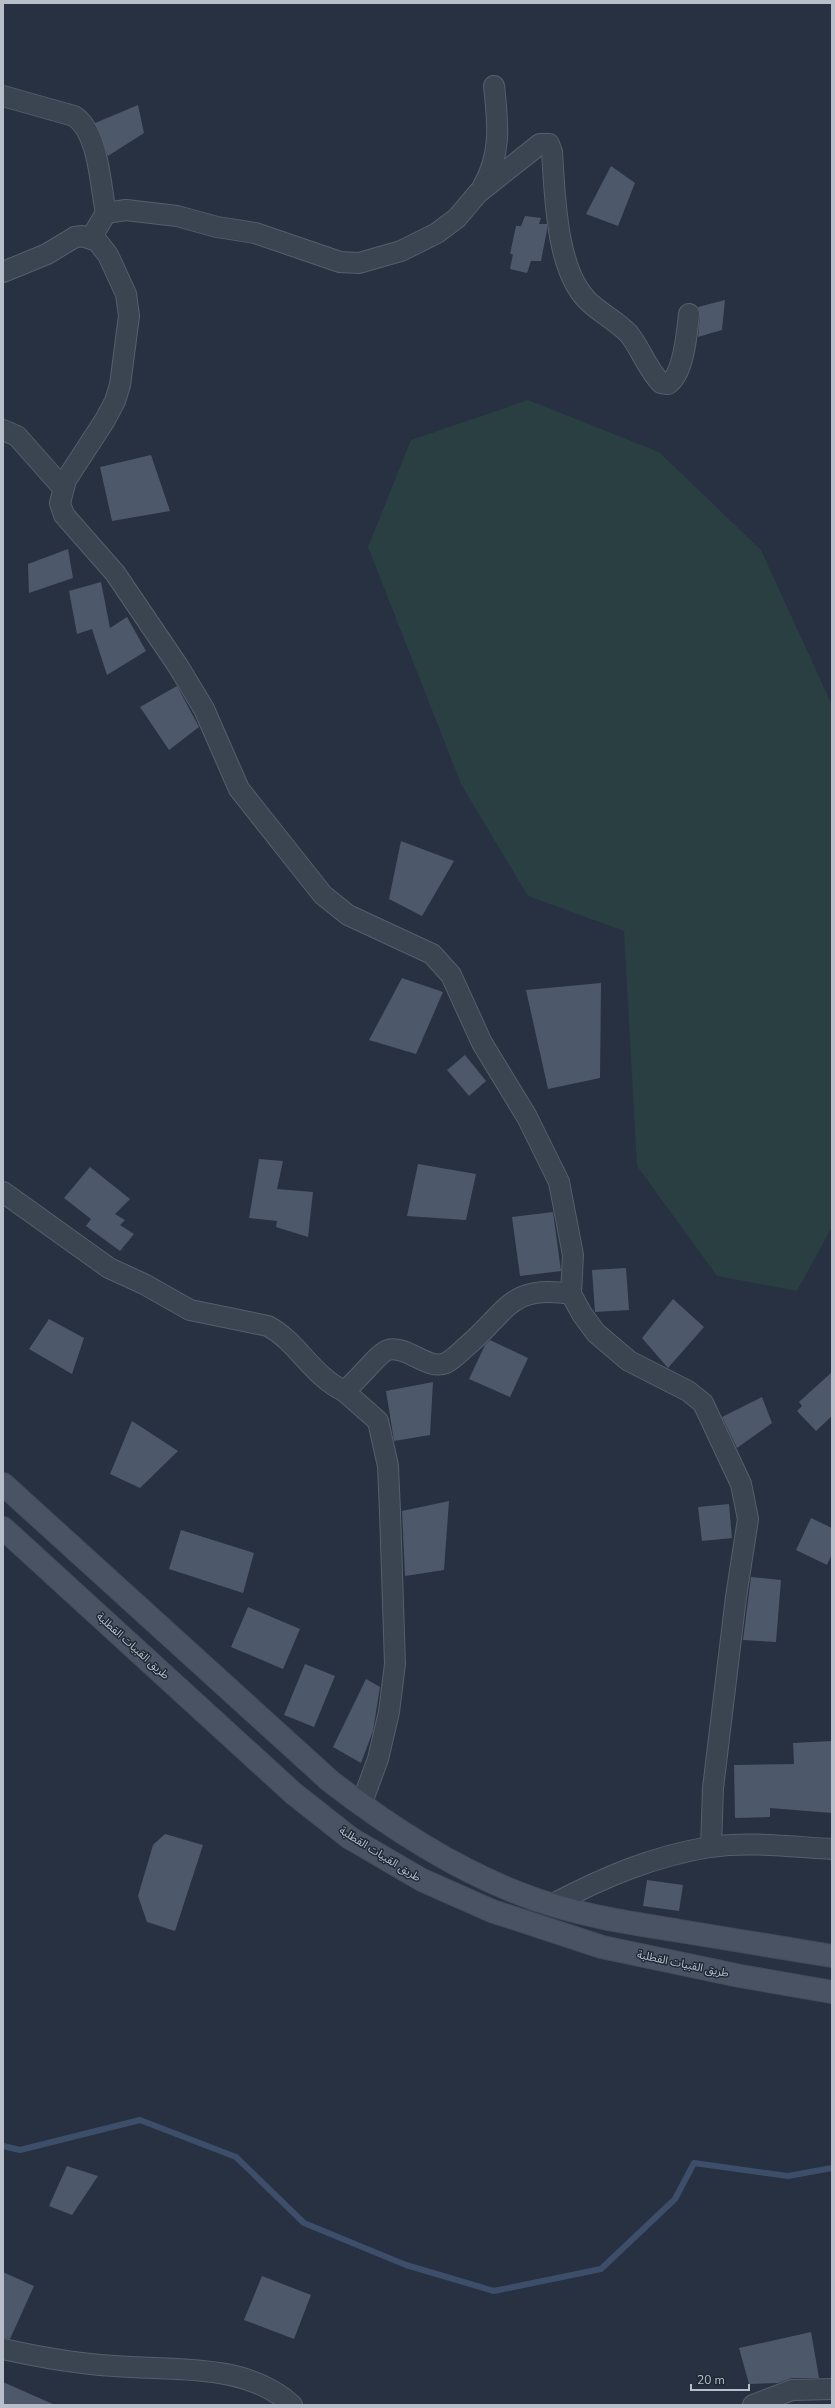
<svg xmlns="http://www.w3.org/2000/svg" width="835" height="2408" font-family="'Nunito Sans','Noto Sans Arabic',sans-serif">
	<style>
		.green { fill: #293f42 }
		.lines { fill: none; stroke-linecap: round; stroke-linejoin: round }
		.stream { stroke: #3d4e6a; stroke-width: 6 }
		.building { fill: #4d586a }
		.minor-casing { stroke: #565f6b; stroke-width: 22 }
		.secondary-casing { stroke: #454d5a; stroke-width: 24 }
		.minor { stroke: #3b4451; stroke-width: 20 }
		.secondary { stroke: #495364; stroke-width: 22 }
		.labels { text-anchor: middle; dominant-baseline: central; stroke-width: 3; stroke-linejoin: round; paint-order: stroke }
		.street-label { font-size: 11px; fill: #b8bfcb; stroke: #202936 }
	</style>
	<rect width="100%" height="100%" fill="#273141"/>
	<path class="green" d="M528,400L659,452L761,550L832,705V1227L797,1291L717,1276L637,1166L624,931L528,896L461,784L368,547L411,440Z"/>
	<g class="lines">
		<path class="stream" d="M3,2146L20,2150L140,2120L236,2157L304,2223L406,2265L494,2291L601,2269L675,2199L694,2163L788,2176L832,2168"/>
	</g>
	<g class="building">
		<path d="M138,105L144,133L108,156L95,123Z"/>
		<path d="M611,166L635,183L618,226L586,214Z"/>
		<path d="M525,216L541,218L539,224H547V230L541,261H531L527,273L510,269L513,254H510L516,226H521Z"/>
		<path d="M725,300L722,330L698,337L700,315L698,307Z"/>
		<path d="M151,455L170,511L112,521L100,467Z"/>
		<path d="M68,549L73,578L29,593L28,564Z"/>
		<path d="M101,582L110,628L127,617L146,651L107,675L92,629L77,634L69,591Z"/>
		<path d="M177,686L199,727L169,750L140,707Z"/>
		<path d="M401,841L454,861L422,916L389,899Z"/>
		<path d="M402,978L443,992L416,1054L369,1040Z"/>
		<path d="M601,983L600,1078L548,1089L526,990Z"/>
		<path d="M465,1055L486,1081L469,1096L447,1070Z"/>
		<path d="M259,1159L283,1161L277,1189L313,1192L308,1237L276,1227L277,1221L249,1218Z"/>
		<path d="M418,1164L476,1174L466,1220L407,1216Z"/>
		<path d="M90,1167L130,1199L115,1214L125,1220L120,1225L134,1234L120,1251L86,1226L91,1219L64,1198Z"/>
		<path d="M553,1212L561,1271L520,1276L512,1217Z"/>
		<path d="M626,1268L629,1310L595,1312L592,1270Z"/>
		<path d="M673,1299L704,1327L668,1368L642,1338Z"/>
		<path d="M49,1319L84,1338L72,1374L29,1349Z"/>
		<path d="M490,1340L528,1358L510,1397L469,1379L485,1345Z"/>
		<path d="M832,1372V1416L816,1431L797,1411L802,1406L799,1402Z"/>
		<path d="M433,1382L430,1435L394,1441L386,1391Z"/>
		<path d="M762,1397L772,1423L737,1448L722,1417Z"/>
		<path d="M132,1421L178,1451L140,1488L110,1474Z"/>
		<path d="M449,1501L444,1570L405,1576L402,1511Z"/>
		<path d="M729,1504L732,1538L702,1541L698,1507Z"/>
		<path d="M811,1518L832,1528V1554L827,1565L796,1550Z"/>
		<path d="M181,1530L254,1553L243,1593L169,1569Z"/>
		<path d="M751,1577L781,1580L776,1642L743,1640Z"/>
		<path d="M248,1607L300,1629L283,1669L231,1647Z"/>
		<path d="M305,1664L335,1676L314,1727L284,1715Z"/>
		<path d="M366,1679L380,1687L373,1731L361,1763L333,1747Z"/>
		<path d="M832,1741V1813L770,1808V1817L735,1818L734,1765L794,1764L793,1743Z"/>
		<path d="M165,1834L203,1845L175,1931L147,1922L138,1896L153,1845Z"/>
		<path d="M647,1880L683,1885L679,1911L643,1906Z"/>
		<path d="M67,2166L98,2176L72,2215L49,2206Z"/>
		<path d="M3,2272L34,2286L10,2339L3,2338Z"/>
		<path d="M262,2276L311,2295L294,2339L244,2320Z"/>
		<path d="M811,2332L819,2378H792L778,2383L749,2384L739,2348Z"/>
		<path d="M3,2382L55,2405H3Z"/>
	</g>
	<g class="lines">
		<g class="minor-casing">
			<g id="minor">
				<path d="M3,96L74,116C99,132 100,185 106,213L91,238"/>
				<path d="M482,188C502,155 498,122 494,86"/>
				<path d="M106,213L126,210L177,216L217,227L255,233L340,262L359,263L401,251L437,233L457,218L478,193L540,144H549L552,152C555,195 556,267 586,299C599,313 616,320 629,334C641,349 647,369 661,383L668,384C684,374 687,332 689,314"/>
				<path d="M3,272L47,254L75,237L82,236L97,241L108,255L126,294L129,316L120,385L115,401L105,420L66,480L60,503L64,515L115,573L178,666L204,709L239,789L323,895L348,915L432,954L451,975L482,1043L527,1117L559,1182L573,1255L571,1294L582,1314L596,1333L629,1361L688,1391L703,1403L741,1484L748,1519L736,1597L713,1788L711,1847"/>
				<path d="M3,430L17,436L63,488"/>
				<path d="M3,1192L109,1268L144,1284L190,1310L268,1326C298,1342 312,1376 344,1391"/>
				<path d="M361,1805L378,1759L389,1712L395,1664L390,1512L388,1466L378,1421L344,1391C357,1382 379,1352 388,1350C406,1344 427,1371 446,1363C454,1359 461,1351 467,1346C508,1311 510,1284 571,1294"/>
				<path d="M551,1905C602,1878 653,1856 710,1847C750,1841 793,1847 832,1849"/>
				<path d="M3,2349C39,2357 78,2364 115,2366C174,2371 245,2362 292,2405"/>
				<path d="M753,2405L792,2390L832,2389"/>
			</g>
		</g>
		<g class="secondary-casing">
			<g id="secondary">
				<path d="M3,1484L330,1781C396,1832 472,1881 553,1905C594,1918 638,1924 680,1931C731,1939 781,1948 832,1956"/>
				<path d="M3,1528L293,1793L350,1838L422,1880L492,1911L602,1947L740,1976L832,1992"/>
			</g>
		</g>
		<use href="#minor" class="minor"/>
		<use href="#secondary" class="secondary"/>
	</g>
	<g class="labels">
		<g class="street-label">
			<text transform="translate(133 1646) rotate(42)">طريق القبيات القطلبة</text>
			<text transform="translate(380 1854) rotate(32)">طريق القبيات القطلبة</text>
			<text transform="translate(683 1964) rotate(12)">طريق القبيات القطلبة</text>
		</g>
	</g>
	<rect width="835" height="2408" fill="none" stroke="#b8bfcb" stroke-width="8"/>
	<path d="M691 2384v6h58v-6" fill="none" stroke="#b8bfcb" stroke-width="2"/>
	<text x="697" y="2384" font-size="12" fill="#b8bfcb" stroke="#202936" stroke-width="3" paint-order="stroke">20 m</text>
</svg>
